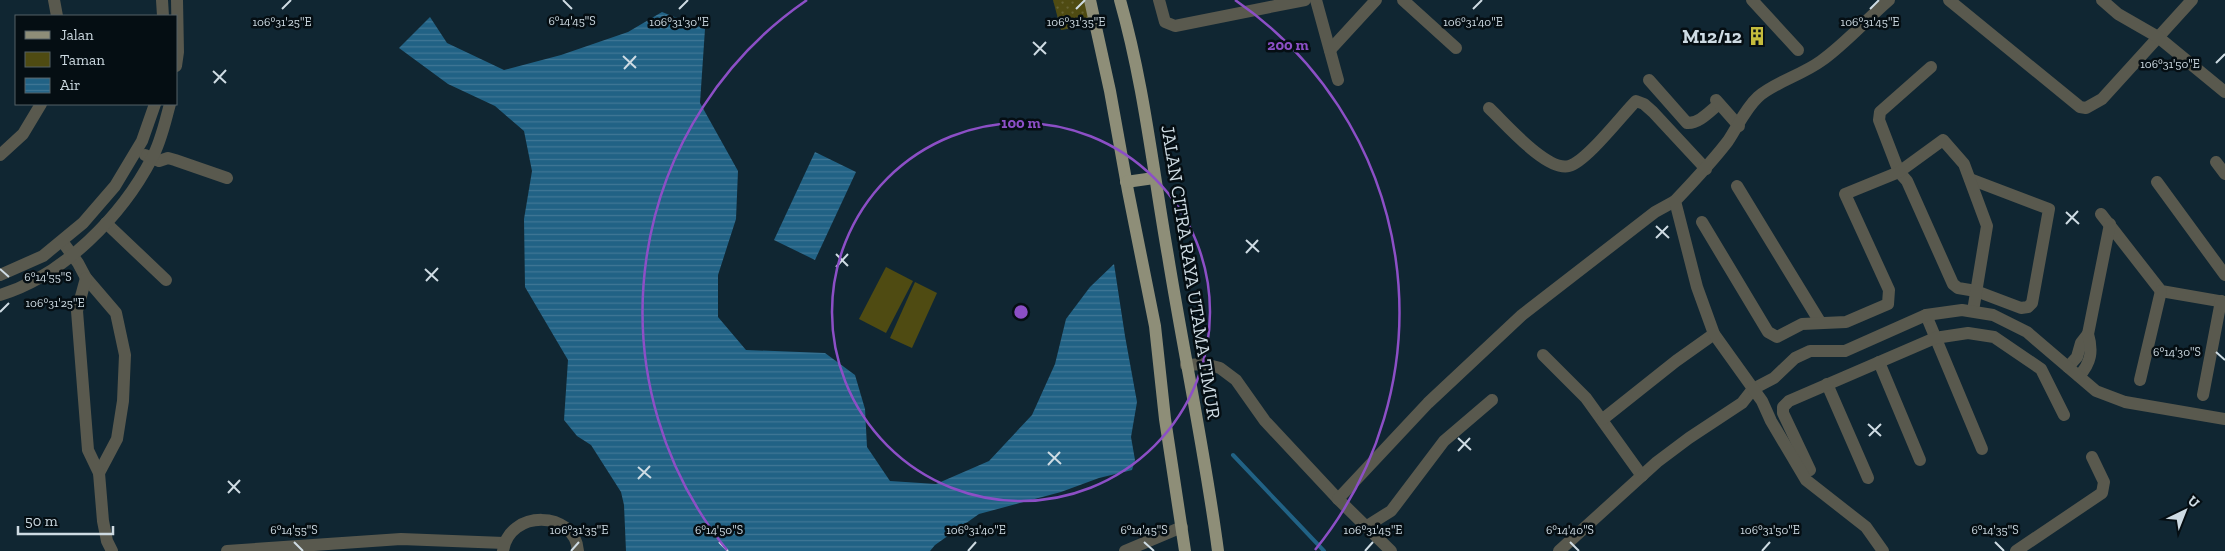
<svg xmlns="http://www.w3.org/2000/svg" width="2225" height="551" font-family="'Zilla Slab',serif">
	<style>
		.green { fill: #4f4b12 }
		.park { fill: url(#park-dots) }
		.water { fill: url(#water-rules) }
		.lines { fill: none; stroke-linecap: round; stroke-linejoin: round }
		.stream { stroke: #216285; stroke-width: 4 }
		.minor { stroke: #59594e; stroke-width: 12 }
		.major { stroke: #8e8e78; stroke-width: 12 }
		.ticks { fill: none; stroke: #cedbe3; stroke-width: 2 }
		.ring { fill: none; stroke: #8c4fc6; stroke-width: 2.5 }
		.labels { text-anchor: middle; dominant-baseline: central; stroke-width: 5; stroke-linejoin: round; paint-order: stroke }
		.poi-label { font-size: 19px; font-weight: bold; fill: #cedbe3; stroke: #050e13; text-anchor: end }
		.street-label { font-size: 19px; fill: #cedbe3; stroke: #050e13 }
		.ticks-label { font-size: 12px; text-anchor: middle; fill: #cedbe3; stroke: #050e13; stroke-width: 5; stroke-linejoin: round; paint-order: stroke }
		.centre { fill: #8c4fc6; stroke: #050e13; stroke-width: 2.5 }
		.ring-label { font-size: 15px; text-anchor: middle; font-weight: bold; fill: #8c4fc6; stroke: #050e13; stroke-width: 5; stroke-linejoin: round; paint-order: stroke }
	</style>
	<defs>
		<pattern id="park-dots" width="8" height="8" patternUnits="userSpaceOnUse" patternTransform="scale(1.25)"><rect width="8" height="8" fill="#4f4b12"/><path d="M2 2h.1M6 6h.1" fill="none" stroke="#676434" stroke-width="1.8" stroke-linecap="round"/></pattern>
		<pattern id="water-rules" width="6" height="5" patternUnits="userSpaceOnUse" patternTransform="scale(1.25)"><rect width="6" height="5" fill="#216285"/><path d="M0 2.5h6" fill="none" stroke="#407896"/></pattern>
	</defs>
	<rect width="100%" height="100%" fill="#102632"/>
	<g class="green">
		<path d="M886,267L913,281L886,333L859,319Z"/>
		<path d="M915,282L937,293L912,348L890,338Z"/>
	</g>
	<path class="park" d="M1053,0H1090L1095,24L1061,30Z"/>
	<g class="water">
		<path d="M662,12L705,29L700,103L738,171L736,219L718,275V317L746,350L825,353L855,375L865,409L867,447L890,481L936,484L989,461L1032,415L1055,364L1066,319L1090,287L1114,264L1125,336L1137,402L1131,437L1135,460L1132,470L1099,478L1061,492L979,514L935,545L930,551H626L624,505L621,492L591,445L577,436L564,420L568,360L525,287L524,219L532,171L524,131L495,106L448,84L399,48L430,17L447,43L504,70L561,55L628,32Z"/>
		<path d="M815,152L856,172L815,260L774,240Z"/>
	</g>
	<g class="lines">
		<path class="stream" d="M1233,455L1324,551"/>
		<g class="minor">
			<path d="M54,0L57,16"/>
			<path d="M162,0L163,16"/>
			<path d="M1159,0L1165,22L1175,26L1305,0"/>
			<path d="M1316,0L1338,80"/>
			<path d="M1403,0L1456,48"/>
			<path d="M1752,0L1798,50"/>
			<path d="M1949,0L2080,107L2086,108L2102,99L2192,0"/>
			<path d="M2102,0L2118,14L2158,37L2225,92"/>
			<path d="M1330,50L1376,0"/>
			<path d="M176,66L178,52L177,0"/>
			<path d="M1931,67L1880,112L1879,120L1899,172L1907,181L1953,284L1958,288L1976,291L2021,308L2028,307L2032,303L2049,209L1970,179"/>
			<path d="M1649,80L1687,123C1699,124 1710,111 1719,104"/>
			<path d="M1716,100L1739,126"/>
			<path d="M1489,108C1505,123 1547,172 1569,166C1586,162 1622,115 1636,101L1644,104L1653,112L1706,169"/>
			<path d="M0,155L23,134L41,104"/>
			<path d="M145,155L159,161L168,158L175,160L227,178"/>
			<path d="M2216,162L2225,174"/>
			<path d="M2157,182L2225,275"/>
			<path d="M1737,186L1820,322"/>
			<path d="M2101,214L2161,291L2225,302"/>
			<path d="M1702,222L1768,332L1777,337L1802,324L1846,322L1888,304L1889,290L1845,194L1899,172L1943,140L1964,164L1987,226L1973,311"/>
			<path d="M106,223L166,280"/>
			<path d="M62,241L78,263L86,278L116,313L125,355L123,401L117,439L99,473"/>
			<path d="M0,275L43,256L83,223L115,186L142,141L155,104"/>
			<path d="M86,278L77,311L88,450L99,473L103,521L107,541L112,551"/>
			<path d="M0,295C63,276 122,216 152,158C161,142 165,122 170,104"/>
			<path d="M1926,315L1982,449"/>
			<path d="M1543,355L1586,398L1642,476"/>
			<path d="M1879,362L1920,460"/>
			<path d="M1186,365L1205,364L1220,368L1236,380L1265,421L1338,499L1391,551"/>
			<path d="M2068,367L2077,357L2081,343L2088,334"/>
			<path d="M2079,376C2091,363 2093,351 2088,334L2110,224"/>
			<path d="M2140,380L2161,291"/>
			<path d="M1827,384L1868,478"/>
			<path d="M2203,395L2221,301"/>
			<path d="M1603,419L1676,361L1714,334"/>
			<path d="M1810,470L1783,413V407L1789,401L1935,338L1968,333L1994,337L2041,369L2064,415"/>
			<path d="M1338,499L1428,403L1522,315L1655,212L1675,201"/>
			<path d="M1367,526L1391,511L1444,441L1492,400"/>
			<path d="M227,551L401,539L504,543"/>
			<path d="M503,551C509,509 575,510 578,551"/>
			<path d="M1125,551L1182,527"/>
			<path d="M1559,551L1657,462L1689,438L1742,403L1753,389L1774,378L1795,358L1810,351H1845L1926,315L1962,310L1993,315L2027,332L2096,391L2125,402L2225,419"/>
			<path d="M1883,551L1866,527L1806,480L1771,421L1762,401L1714,334L1697,287L1675,201C1694,181 1712,162 1728,141C1738,126 1745,109 1758,97C1773,83 1802,75 1821,61C1845,44 1866,20 1889,0"/>
			<path d="M2016,551L2102,493L2104,482L2092,457"/>
		</g>
		<g class="major">
			<path d="M1090,0L1110,91L1128,191L1155,326L1165,419L1185,551"/>
			<path d="M1120,0C1144,84 1153,171 1168,256C1184,355 1205,452 1218,551"/>
			<path d="M1126,182L1154,178"/>
		</g>
	</g>
	<path class="ticks" d="M563,0L572,9M282,9L291,0M679,9L688,0M1076,9L1085,0M1473,9L1482,0M1870,9L1879,0M1033,42L1046,54M1034,55L1046,42M623,56L636,68M2216,63L2225,54M624,69L636,56M213,71L226,83M214,83L226,70M2066,212L2079,224M2066,224L2078,211M1656,226L1669,238M1656,238L1668,226M1246,240L1259,252M1246,253L1258,240M836,254L848,266M836,267L848,254M0,269L9,277M425,269L438,281M426,281L438,268M0,312L9,303M2216,352L2225,360M1868,424L1881,436M1869,436L1881,424M1458,438L1471,450M1458,451L1470,438M1048,452L1061,464M1048,465L1060,452M638,467L651,478M638,479L650,466M228,481L240,493M228,493L240,480M294,542L303,551M719,542L728,551M1144,542L1154,551M1570,542L1579,551M1995,542L2004,551M571,551L579,542M968,551L976,542M1365,551L1373,542M1762,551L1770,542"/>
	<g class="ring">
		<circle cx="1021" cy="312" r="189"/>
		<path d="M727 550A378 378 0 0 1 807 0M1235 0A378 378 0 0 1 1315 550"/>
	</g>
	<defs>
		<g id="building-bare" transform="scale(1.5)"><path d="M-4-6H4V6H1V3H-1V6H-4ZM-2.5-4.3h1.7v1.8h-1.7ZM.8-4.3h1.7v1.8H.8ZM-2.5-1h1.7V.8h-1.7ZM.8-1h1.7V.8H.8Z" fill="#c4bc3d" stroke="#050e13" stroke-width="2.5" paint-order="stroke"/></g>
	</defs>
	<g fill-rule="evenodd">
		<use href="#building-bare" x="1757" y="36"/>
	</g>
	<g class="labels">
		<g class="poi-label">
			<text x="1742" y="36">M12/12</text>
		</g>
		<g class="street-label">
			<text transform="translate(1191 272) rotate(81)">JALAN CITRA RAYA UTAMA TIMUR</text>
		</g>
	</g>
	<g class="ticks-label">
		<text x="572" y="25">6°14'45"S</text>
		<text x="282" y="26">106°31'25"E</text>
		<text x="679" y="26">106°31'30"E</text>
		<text x="1076" y="26">106°31'35"E</text>
		<text x="1473" y="26">106°31'40"E</text>
		<text x="1870" y="26">106°31'45"E</text>
		<text x="2170" y="68">106°31'50"E</text>
		<text x="48" y="281">6°14'55"S</text>
		<text x="55" y="307">106°31'25"E</text>
		<text x="2177" y="356">6°14'30"S</text>
		<text x="579" y="534">106°31'35"E</text>
		<text x="976" y="534">106°31'40"E</text>
		<text x="1373" y="534">106°31'45"E</text>
		<text x="1770" y="534">106°31'50"E</text>
		<text x="294" y="534">6°14'55"S</text>
		<text x="719" y="534">6°14'50"S</text>
		<text x="1144" y="534">6°14'45"S</text>
		<text x="1570" y="534">6°14'40"S</text>
		<text x="1995" y="534">6°14'35"S</text>
	</g>
	<circle cx="1021" cy="312" r="8" class="centre"/>
	<g class="ring-label">
		<text x="1288" y="50">200 m</text>
		<text x="1021" y="128">100 m</text>
	</g>
	<rect x="15" y="15" width="162" height="90" fill="#050e13" stroke="#556066"/>
	<rect x="25" y="31" width="25" height="8" fill="#8e8e78" stroke="#556066"/>
	<text x="60" y="40" font-size="15" fill="#cedbe3">Jalan</text>
	<rect x="25" y="52" width="25" height="15" fill="#4f4b12" stroke="#556066"/>
	<text x="60" y="65" font-size="15" fill="#cedbe3">Taman</text>
	<rect x="25" y="78" width="25" height="15" fill="url(#water-rules)" stroke="#556066"/>
	<text x="60" y="90" font-size="15" fill="#cedbe3">Air</text>
	<g transform="translate(2185 511) rotate(43)" stroke="#050e13" stroke-width="4" paint-order="stroke">
	<path d="M0-4L9 19L0 12L-9 19Z" fill="#cedbe3"/>
	<text y="-8" font-size="14" font-weight="bold" text-anchor="middle" fill="#cedbe3">U</text>
	</g>
	<path d="M18 526v8h95v-8" fill="none" stroke="#cedbe3" stroke-width="2.5"/>
	<text x="25" y="526" font-size="15" fill="#cedbe3" stroke="#050e13" stroke-width="4" paint-order="stroke">50 m</text>
</svg>
